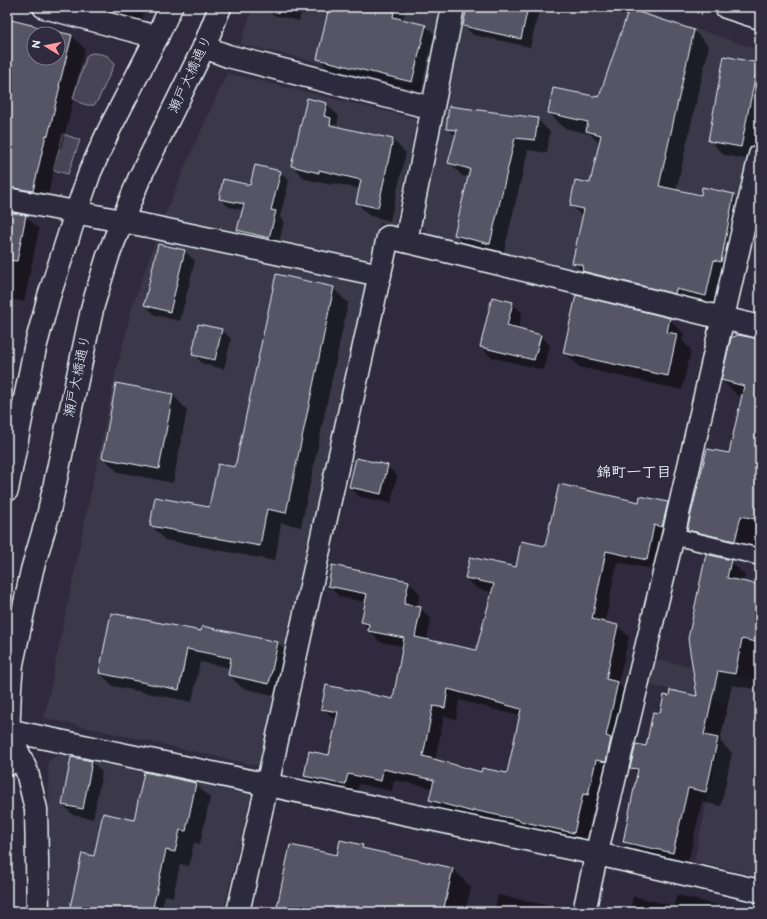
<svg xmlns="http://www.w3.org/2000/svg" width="767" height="919" font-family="'Balsamiq Sans','Klee One',sans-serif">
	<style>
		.built { fill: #3b3749 }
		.green { fill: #464455; stroke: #979aa6 }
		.shadow { fill: #0007; fill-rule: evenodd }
		.building { fill: #575565; stroke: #e8f1f8; fill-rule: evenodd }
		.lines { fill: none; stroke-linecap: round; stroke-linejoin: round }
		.lane-casing { stroke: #e8f1f8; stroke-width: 19 }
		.street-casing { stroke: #e8f1f8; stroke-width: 25 }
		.secondary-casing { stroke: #e8f1f8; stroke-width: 25 }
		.path { stroke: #e8f1f8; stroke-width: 2.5; stroke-dasharray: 1 3; stroke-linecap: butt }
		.lane { stroke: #2f2a3d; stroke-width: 16 }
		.street { stroke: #2f2a3d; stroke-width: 22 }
		.secondary { stroke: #2f2a3d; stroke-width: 22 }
		.labels { text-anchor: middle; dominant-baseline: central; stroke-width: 4; stroke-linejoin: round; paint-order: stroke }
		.street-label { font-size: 14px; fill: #e8f1f8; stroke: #2f2a3d }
		.neighbourhood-label { font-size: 15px; font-weight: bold; fill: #e8f1f8; stroke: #2f2a3d }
	</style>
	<rect width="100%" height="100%" fill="#2f2a3d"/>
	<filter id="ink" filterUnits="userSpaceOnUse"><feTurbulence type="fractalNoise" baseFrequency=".025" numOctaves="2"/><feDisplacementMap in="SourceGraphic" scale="8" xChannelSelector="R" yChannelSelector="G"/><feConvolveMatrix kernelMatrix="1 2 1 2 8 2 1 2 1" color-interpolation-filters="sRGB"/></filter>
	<g filter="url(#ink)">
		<g class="built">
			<path d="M253,7H441L426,78L415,85L240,44Z"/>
			<path d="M464,7H630L760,50V113L718,296L707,302L430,235L420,223Z"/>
			<path d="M227,73L417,119L395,225L380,222L370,262L163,219L185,166Z"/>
			<path d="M156,239L366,282L259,766L44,718L114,380L132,307Z"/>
			<path d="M655,659L760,681V877L694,861L728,703L649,685Z"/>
			<path d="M61,753L251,795L223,912H50L48,761Z"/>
		</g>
		<g class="green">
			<path d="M92,53C102,54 111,54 114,65L98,100L94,105C86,106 79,103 73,98L87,55Z"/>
			<path d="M63,134L80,140L68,174L53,170Z"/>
		</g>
		<g class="shadow">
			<path d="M90,7H145L142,20Z"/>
			<path d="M266,7H303L299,21L273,15Z"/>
			<path d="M330,7H406L403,20L425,25L434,34L421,91L327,67L318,58Z"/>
			<path d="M468,7H540L530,47L473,35L464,26Z"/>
			<path d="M7,19L72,36L85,49L72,99L73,101L61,149L59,148L46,203L8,210V213L25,216L39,229L24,302L7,298ZM34,34H58V58H34Z"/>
			<path d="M694,31L709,46L676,191L702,197L733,195L748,210L721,310L589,278L573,263L583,218L571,205L591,184L600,144L590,134L564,128L549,113L600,98Z"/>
			<path d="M725,57L760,64V162L724,155L709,140Z"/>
			<path d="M326,104L339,116L337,125L340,128L393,140L406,153L390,221L370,216L357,203L360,189L332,183V185L305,179L292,166Z"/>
			<path d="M537,119L550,132L547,153L528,150L503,256L468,248L455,235L469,177L462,176L450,163L456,137L447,128Z"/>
			<path d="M280,172L289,181L280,217L284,221L278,247L247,239L238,230L243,210L229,207L220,199Z"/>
			<path d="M185,251L195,261L180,321L155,315L145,305Z"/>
			<path d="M333,288L348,303L301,527L281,523L275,561L165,540L151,525L210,508L236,469Z"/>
			<path d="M512,303L522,313L518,330L540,335L550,345L544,370L491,357L481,347Z"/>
			<path d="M669,319L684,334L682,340L691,350L682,390L579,367L565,352Z"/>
			<path d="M221,329L231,339L224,369L203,364L193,354Z"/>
			<path d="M760,340V552L703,544L688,529L730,455L742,396L737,395L722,380Z"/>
			<path d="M7,367L10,370L7,387Z"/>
			<path d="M173,395L187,410L173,483L118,472L103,458Z"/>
			<path d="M387,466L397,476L391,503L360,497L350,487Z"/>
			<path d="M640,503H667L679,514L658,570L617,562L605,623L618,626L629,637L618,684L628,694L599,806L594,805L585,844L441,811L430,800L433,788L394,780L392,791L359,784L356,795L316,787L305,776L330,756L337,720L334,719L322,708L394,700L404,646L380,642L362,622L366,602L340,597L329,586L409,582L420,594L417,608H420L431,619L427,641L477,651L493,592L477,589L466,578L517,568L546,547ZM459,700L520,716L507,774H482L435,760L444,716L456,719Z"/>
			<path d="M730,561L745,575L743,582L760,586V690L732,685L720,741L732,753L721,806L702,802L687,867L638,856L624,842L638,774L631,767L647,748L661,715L698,697Z"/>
			<path d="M203,627L278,643L291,656L282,697L242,688L229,675L231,668L200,662L192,702L113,686L100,673L201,633Z"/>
			<path d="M72,758L92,762L102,772L93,819L73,815L63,805Z"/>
			<path d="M145,773L196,784L210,798L200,844L194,843L189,866L180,864L173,897L165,895L161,912H70L95,857L134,821Z"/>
			<path d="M363,846L367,850L452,868L471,887L465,912H277L338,857Z"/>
			<path d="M498,895L569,910L572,912H494Z"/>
			<path d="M677,895L716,905L723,912H617V908L630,911L633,896L674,906Z"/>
		</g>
		<g class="building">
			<path d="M329,7H395L393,17L426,25L412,82L317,59Z"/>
			<path d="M467,7H528L521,39L463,26Z"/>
			<path d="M629,9L694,30L659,186L701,195L702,187L734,194L721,262L714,260L706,296L676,289L675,294L582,271L583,265L572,263L584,209L570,206L575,180L590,183L601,135L586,131L588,122L548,113L553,88L599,97Z"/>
			<path d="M7,19L72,35L59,86H60L48,136L46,135L33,191L7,187ZM34,34H58V58H34Z"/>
			<path d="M724,56L758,63L741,147L708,141Z"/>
			<path d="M307,98L327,103L324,116L331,118L330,125L393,139L378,208L356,203L361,180L319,170V173L291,166Z"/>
			<path d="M449,106L538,118L535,140L515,138L490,244L454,235L470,169L448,163L457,130L446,129Z"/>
			<path d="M255,165L281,171L271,210L276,211L269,238L237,230L244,204L219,199L223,179L250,185Z"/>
			<path d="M7,212L26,215L17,261L7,260Z"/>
			<path d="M158,244L185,250L170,312L144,305Z"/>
			<path d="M276,274L334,287L286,513L267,509L260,546L150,526L155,497L209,507L218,464L235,467Z"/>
			<path d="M576,295L670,318L667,332L677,334L668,376L563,353Z"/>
			<path d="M492,297L513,302L507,326L541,335L534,360L480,347Z"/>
			<path d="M198,324L222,329L215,360L192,355Z"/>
			<path d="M738,335L760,339V520L741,516L735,541L687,530L707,449L729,453L744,386L721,380L731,338Z"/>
			<path d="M116,383L173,394L159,469L102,458Z"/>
			<path d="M356,458L388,465L381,494L349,487Z"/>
			<path d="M559,484L639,502L640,496L668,502L662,527L654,525L647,560L606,551L592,619L618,625L606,679L618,682L606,736L611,738L606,762L596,760L588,795L583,794L574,833L520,821V820L473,810V812L429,800L434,780L383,769L381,781L348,774L345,785L304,776L309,751L329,755L338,712L321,709L326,685L393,699L404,638L368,631L369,624L361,622L367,594L328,586L332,565L409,581L404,604L421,607L415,637L476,650L494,584L465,578L470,557L516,567L521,541L545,546ZM448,689L521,709L507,773L482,768L481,772L423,756L433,706L445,708Z"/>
			<path d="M706,554L731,560L727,578L760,585V643L742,639L735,674L718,671L704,735L718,738L706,792L688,788L673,853L623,842L638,769L630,768L636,744L646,746L653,712L660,713L664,695L669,696L670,690L697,696L688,639Z"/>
			<path d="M111,613L201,631L202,626L278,642L269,684L228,675L231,658L187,649L179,690L99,673Z"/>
			<path d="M71,757L92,761L83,809L62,805Z"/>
			<path d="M144,772L196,783L186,831L180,830L175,852L166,850L152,912H69L82,853L94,856L103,813L134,820Z"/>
			<path d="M340,840L363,845L362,848L453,868L443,912H276L290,845L337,855Z"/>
		</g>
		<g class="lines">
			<g class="lane-casing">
				<path id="lane" d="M673,536L760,557"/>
			</g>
			<g class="street-casing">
				<g id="street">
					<path d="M204,47L228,56L432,108"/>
					<path d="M7,199L153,227L380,275"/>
					<path d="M406,241L453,7"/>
					<path d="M7,730L597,854L760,891"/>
					<path d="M8,730L27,772L36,809L38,912"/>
					<path d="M238,912L270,772L388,237L760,327"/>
					<path d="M584,912L599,843L673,536L760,155"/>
				</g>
			</g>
			<g class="secondary-casing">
				<g id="secondary">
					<path d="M44,7L157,37"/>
					<path d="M726,7L760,18"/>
					<path d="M7,490L35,348L49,296L76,213L90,172L109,130L157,37L171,7"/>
					<path d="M7,765L10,688L12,664L32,570L48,516L93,305L108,256L139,179L204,47L220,7"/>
				</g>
			</g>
			<path class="path" d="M682,7L703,14"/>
			<use href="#lane" class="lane"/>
			<use href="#street" class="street"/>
			<use href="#secondary" class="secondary"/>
		</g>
	</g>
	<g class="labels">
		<g class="street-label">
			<text transform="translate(190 74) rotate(-65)">瀬戸大橋通り</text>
			<text transform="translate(77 376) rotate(-78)">瀬戸大橋通り</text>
		</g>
		<g class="neighbourhood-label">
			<text x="634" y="472">錦町一丁目</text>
		</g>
	</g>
	<rect width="767" height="919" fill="none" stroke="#2f2a3d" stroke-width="24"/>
	<rect x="12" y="12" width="743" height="895" fill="none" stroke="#e8f1f8" stroke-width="1.5" filter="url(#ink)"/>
	<g transform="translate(46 46) rotate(280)"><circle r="19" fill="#2f2a3d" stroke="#797a88"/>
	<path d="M0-3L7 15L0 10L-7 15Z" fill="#ff9aa2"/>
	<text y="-6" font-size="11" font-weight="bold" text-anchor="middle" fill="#e8f1f8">N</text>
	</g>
</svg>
